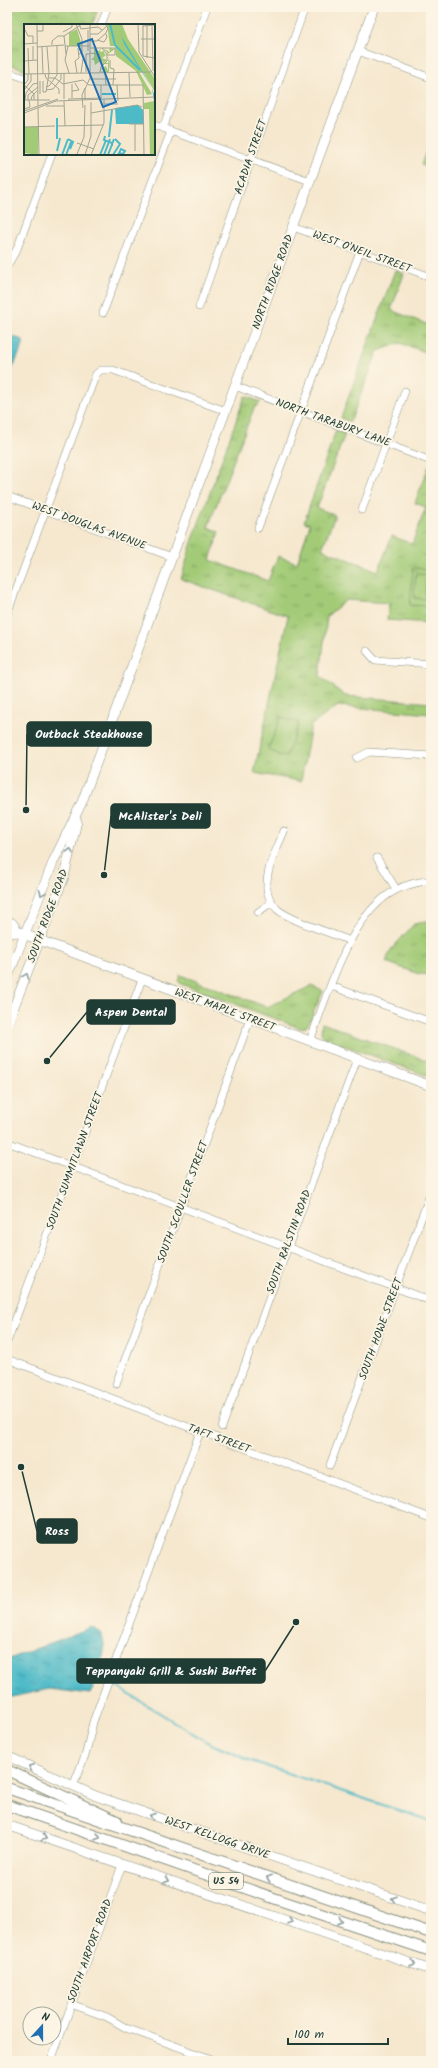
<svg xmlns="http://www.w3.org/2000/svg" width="438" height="2068" font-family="Kalam,sans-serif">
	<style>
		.grass { fill: url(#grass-tufts); stroke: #618456 }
		.park { fill: url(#park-crowns); stroke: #618456 }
		.garden { fill: #a3cb77; stroke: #618456 }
		.water { fill: url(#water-ripples); stroke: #367c7e }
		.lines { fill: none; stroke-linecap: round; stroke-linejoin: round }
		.stream { stroke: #4dbac7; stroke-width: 2 }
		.minor-casing { stroke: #8a9282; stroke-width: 8 }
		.major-casing { stroke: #8a9282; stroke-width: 10 }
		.highway-casing { stroke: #8a9282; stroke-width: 12 }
		.minor { stroke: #fff; stroke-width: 7 }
		.major { stroke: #fff; stroke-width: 9 }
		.highway { stroke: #fff; stroke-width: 10 }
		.oneway { stroke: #8f9e9a }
		.labels { text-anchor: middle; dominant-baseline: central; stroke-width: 3.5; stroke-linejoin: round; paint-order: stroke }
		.shield { fill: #fcf5e5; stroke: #617469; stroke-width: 1 }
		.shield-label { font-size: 10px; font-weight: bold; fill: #1f3d34 }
		.street-label { font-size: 11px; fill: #1f3d34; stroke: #fcf5e5 }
		.inset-river { fill: none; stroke: #4dbac7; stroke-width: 2 }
		.inset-road { fill: none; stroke: #a0a491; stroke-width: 1 }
		.view { fill: #1f6fb2; fill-opacity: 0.15; stroke: #1f6fb2; stroke-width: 2 }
		.inset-edge { fill: none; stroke: #1f3d34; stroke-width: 2 }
		.leader { fill: none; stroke: #1f3d34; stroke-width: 1.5 }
		.callout-dot { fill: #1f3d34; stroke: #fcf5e5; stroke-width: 1.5 }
		.callout { fill: #1f3d34; stroke: #1f3d34; stroke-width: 1.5 }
		.callout-label { font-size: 12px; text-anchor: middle; font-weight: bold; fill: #fff }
	</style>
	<defs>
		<pattern id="grass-tufts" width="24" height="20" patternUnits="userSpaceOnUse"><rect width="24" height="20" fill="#a3cb77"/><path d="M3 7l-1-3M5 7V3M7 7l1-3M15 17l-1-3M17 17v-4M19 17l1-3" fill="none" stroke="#84a662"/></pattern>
		<pattern id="park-crowns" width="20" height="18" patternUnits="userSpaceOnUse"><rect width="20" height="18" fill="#a3cb77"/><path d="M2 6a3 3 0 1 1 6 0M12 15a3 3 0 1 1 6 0" fill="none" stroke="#84a662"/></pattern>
		<pattern id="water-ripples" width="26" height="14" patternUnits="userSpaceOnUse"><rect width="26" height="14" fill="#4dbac7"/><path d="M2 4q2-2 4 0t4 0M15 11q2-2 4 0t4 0" fill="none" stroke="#3f98a2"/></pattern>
	</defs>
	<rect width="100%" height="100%" fill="#fcf5e5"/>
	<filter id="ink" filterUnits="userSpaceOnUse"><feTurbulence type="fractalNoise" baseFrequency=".025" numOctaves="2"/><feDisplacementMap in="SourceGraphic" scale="8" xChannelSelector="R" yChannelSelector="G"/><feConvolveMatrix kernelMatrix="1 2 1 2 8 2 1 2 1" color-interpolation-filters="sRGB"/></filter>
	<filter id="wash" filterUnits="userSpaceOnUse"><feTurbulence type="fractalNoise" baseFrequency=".012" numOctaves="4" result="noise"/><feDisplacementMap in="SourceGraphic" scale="16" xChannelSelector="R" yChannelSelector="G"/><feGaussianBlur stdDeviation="0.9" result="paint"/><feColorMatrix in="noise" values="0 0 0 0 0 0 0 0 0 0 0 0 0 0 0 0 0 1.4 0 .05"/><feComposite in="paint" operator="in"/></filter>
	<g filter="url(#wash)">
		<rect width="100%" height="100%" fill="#f6e8cf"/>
		<g class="grass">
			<path d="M395,270L404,274L391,310L431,326V354L400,343L378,351L350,422L341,418Z"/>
			<path d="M245,396L261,402L254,408L208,527L219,532L210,560L268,581L278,556L297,563L310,524L304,522L336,430L345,434L317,508L335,515L322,549L378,571L392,536L412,544L426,507L415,503L429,465L431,467V623L387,620L389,603L346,600L327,616L320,676L345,696L431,703V714L338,706L311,725L301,781L254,773L288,616L181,579L192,542Z"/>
			<path d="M431,921V975L419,974L386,962L390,951L414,924Z"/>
			<path d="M180,975L267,1007L311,986L323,991L309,1023L306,1027L300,1028L181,984L178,981Z"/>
			<path d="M322,1023L431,1062V1077L326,1039L321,1033Z"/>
		</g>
		<g class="park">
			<path d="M7,7H99L92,25H25V70L7,63Z"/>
			<path d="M431,138V169L421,165Z"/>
			<path d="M413,568L431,569V606L410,605Z"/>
		</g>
		<g class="garden">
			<path d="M416,574L427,575L425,599L414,598Z"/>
			<path d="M281,717L299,723L286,757L268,750Z"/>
		</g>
		<g class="water">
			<path d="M7,335L23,340V345L7,381Z"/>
			<path d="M92,1627C94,1629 98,1630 100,1633C111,1645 97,1682 90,1694L49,1689L7,1698V1660Z"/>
		</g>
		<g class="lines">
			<path class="stream" d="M114,1685L207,1742L248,1760L431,1821"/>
		</g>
	</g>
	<g filter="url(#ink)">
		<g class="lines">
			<g class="minor-casing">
				<g id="minor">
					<path d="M101,25L108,7"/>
					<path d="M358,51L431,78"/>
					<path d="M7,72L25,78"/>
					<path d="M154,125L310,181"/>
					<path d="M163,128L207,7"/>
					<path d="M293,227L431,277"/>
					<path d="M7,266L17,249L52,154"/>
					<path d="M199,307L305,7"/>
					<path d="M103,313L171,131"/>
					<path d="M235,386L431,461"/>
					<path d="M7,496L172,557"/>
					<path d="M362,510L405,391"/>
					<path d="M258,528L360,251"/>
					<path d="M7,614L96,374L101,370H113L226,411"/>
					<path d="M367,651L375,660L431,664"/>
					<path d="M357,758L369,752L431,756"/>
					<path d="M284,831C278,847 267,866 267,884C266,892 270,902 277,909C290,921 332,933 350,941"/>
					<path d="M377,858L396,889"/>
					<path d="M258,912L272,902"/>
					<path d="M331,986L431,1022"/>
					<path d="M310,1041C328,994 349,914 396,890C407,884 419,882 431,880"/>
					<path d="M7,1142L431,1301"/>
					<path d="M7,1342L142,979"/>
					<path d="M7,1359L431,1518"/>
					<path d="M116,1384L250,1019"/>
					<path d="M222,1427L357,1059"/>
					<path d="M330,1465L431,1192"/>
					<path d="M73,1786L86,1753L93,1722L200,1432"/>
					<path d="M71,2004L107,2017L126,2028L217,2061"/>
					<path d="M51,2061L122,1865"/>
				</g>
			</g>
			<g class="major-casing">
				<g id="major">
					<path d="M7,921L12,923L19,932L39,940L431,1086"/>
					<path d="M7,933L19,932"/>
					<path d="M7,979L54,860L82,802L374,7"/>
					<path d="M7,1025L64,877L77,821"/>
					<path d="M7,1756L96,1796L431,1911"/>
					<path d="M7,1825L431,1970"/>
				</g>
			</g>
			<g class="highway-casing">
				<g id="highway">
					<path d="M7,1770L117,1821"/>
					<path d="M7,1788L431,1933"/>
					<path d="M7,1805L285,1902L431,1951"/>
				</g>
			</g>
			<use href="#minor" class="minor"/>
			<use href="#major" class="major"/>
			<use href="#highway" class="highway"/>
		</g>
		<defs><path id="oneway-chevron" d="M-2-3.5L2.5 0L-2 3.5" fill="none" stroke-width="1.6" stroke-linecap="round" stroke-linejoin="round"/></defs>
		<g class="oneway">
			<use href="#oneway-chevron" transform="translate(70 851) rotate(-77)"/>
			<use href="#oneway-chevron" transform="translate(42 893) rotate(112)"/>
			<use href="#oneway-chevron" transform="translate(26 976) rotate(-69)"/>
			<use href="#oneway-chevron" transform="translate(31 1767) rotate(-156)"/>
			<use href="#oneway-chevron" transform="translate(152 1816) rotate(-160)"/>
			<use href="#oneway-chevron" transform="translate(98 1837) rotate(19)"/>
			<use href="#oneway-chevron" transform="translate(44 1838) rotate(19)"/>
			<use href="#oneway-chevron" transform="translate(269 1878) rotate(-161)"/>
			<use href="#oneway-chevron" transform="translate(167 1880) rotate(19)"/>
			<use href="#oneway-chevron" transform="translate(394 1899) rotate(-162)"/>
			<use href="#oneway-chevron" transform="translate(290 1921) rotate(19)"/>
			<use href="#oneway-chevron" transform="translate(340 1921) rotate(18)"/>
			<use href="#oneway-chevron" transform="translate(413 1964) rotate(19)"/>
		</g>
	</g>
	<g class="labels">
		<rect class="shield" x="209" y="1873" width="34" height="16" rx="3"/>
		<g class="shield-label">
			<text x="226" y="1881">US 54</text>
		</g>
		<g class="street-label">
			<text transform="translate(251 157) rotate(-71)">ACADIA STREET</text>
			<text transform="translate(362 252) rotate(20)">WEST O'NEIL STREET</text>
			<text transform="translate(273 282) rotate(-70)">NORTH RIDGE ROAD</text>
			<text transform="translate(333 423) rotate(20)">NORTH TARABURY LANE</text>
			<text transform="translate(89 526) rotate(20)">WEST DOUGLAS AVENUE</text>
			<text transform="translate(48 916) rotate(-70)">SOUTH RIDGE ROAD</text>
			<text transform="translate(225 1010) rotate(20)">WEST MAPLE STREET</text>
			<text transform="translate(75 1161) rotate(-70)">SOUTH SUMMITLAWN STREET</text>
			<text transform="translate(183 1202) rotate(-70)">SOUTH SCOULLER STREET</text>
			<text transform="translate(289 1242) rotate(-70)">SOUTH RALSTIN ROAD</text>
			<text transform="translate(381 1329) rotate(-70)">SOUTH HOWE STREET</text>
			<text transform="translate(219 1439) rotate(20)">TAFT STREET</text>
			<text transform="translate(217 1838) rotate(19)">WEST KELLOGG DRIVE</text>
			<text transform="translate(90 1951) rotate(-70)">SOUTH AIRPORT ROAD</text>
		</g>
	</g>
	<g transform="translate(24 24)">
		<rect width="131" height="131" fill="#f6e8cf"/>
		<path d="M83,0H98L104,15L131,55V68L119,48H115L128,70L123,71L112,47L92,32L91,22H86ZM70,24L75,27L77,24L76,28L80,27L81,31L84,29L79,24L86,28L85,24L91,25L78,34L83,36L80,39H84L85,32V48H74L81,47L77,45L82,42L84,47V40H79L78,36L71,41L70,36H67L70,33ZM130,77V131H126L125,85H120V79ZM0,103H14V131L0,129Z" fill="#a3cb77"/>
		<path d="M53,5L58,22H45V9Z" fill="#a3cb77"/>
		<path d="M94,0L98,13L128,64L130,70L131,84L128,64L100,20ZM114,81L119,86L120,100H92L91,84Z" fill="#4dbac7"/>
		<path class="inset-river" d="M86,0L91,21L116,46M78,70H92M33,94V115M81,112L80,116L88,119V122M85,113L88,86M44,115L49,118L46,125M33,127L36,114M38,131L44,115M42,131L47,118M76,131L82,116M80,131L86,115M84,131L90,115M89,131L96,120L91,115M94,131L97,125L101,127L99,130L95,129"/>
		<path class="inset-road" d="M13,0L14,82M52,0L58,15V28L55,30M55,0L57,5L74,3L78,6M114,0L115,28L131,53M119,0V32L131,34M123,0V34M128,0L129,47M119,2L131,1M0,4L4,12H9V19M64,6V27M13,7H19V0M39,8L48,3V0M66,10H74L83,2M40,12L42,30M117,15H131M73,16L80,18L83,13L82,10M66,17H73L82,9L84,4L81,0M0,20L13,19M28,21V17L34,12H40L58,0M9,22V36M41,22H66M44,22L41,36L45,49M13,23L40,21M18,23L19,50M23,23L25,49M4,24L5,50M66,24H91V31H83M78,24L83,30V37M66,29L75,30L79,42M86,36V44L90,45L89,61M0,37L13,36M62,48V30H66M76,48L77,43L83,37M40,49V75M53,49L51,37L55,34L54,24M57,49L59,35M81,49L82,61M105,49L106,73M0,50L127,48M21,50L22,54L35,65V70M25,54H31L39,60L59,56L65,61H119L120,131M66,55H92M16,57V70M19,57V68H22M48,60V74M0,61L10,70V76M0,61L4,56V50M77,61V74M93,61L94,77M22,63L25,62L33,51V21M0,66L7,57V50M22,66L29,65L37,55V49M48,67L55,66L51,59M22,68L25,49M44,75L78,74M0,76H26M1,76L2,69L9,60L14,59M4,76V71L14,63M7,76L8,72L14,66M61,76V65L66,54V0M40,77L41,102M80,80H94M22,82H40M14,84L15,131M59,84L58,71L61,64M0,85L6,83L5,76M0,87L34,75M0,89L32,77L131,73M67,89L113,81L118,83M105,100H120M111,100V127M34,102L79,101M0,103L31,102M53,119L70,125M53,130L60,113L61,81M61,131L67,112V78M67,131L80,99V75"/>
		<path class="view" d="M68,15L92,78L79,83L54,20Z"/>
		<rect width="131" height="131" class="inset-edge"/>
	</g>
	<path class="leader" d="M26 810L27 734M104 875L111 816M47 1061L87 1012M21 1467L37 1531M296 1622L265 1671"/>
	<g class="callout-dot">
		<circle cx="26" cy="810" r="4"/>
		<circle cx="104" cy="875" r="4"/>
		<circle cx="47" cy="1061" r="4"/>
		<circle cx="21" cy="1467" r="4"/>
		<circle cx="296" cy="1622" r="4"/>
	</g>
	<g class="callout">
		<rect x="27" y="722" width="124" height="24" rx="4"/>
		<rect x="111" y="804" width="99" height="24" rx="4"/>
		<rect x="87" y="1000" width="88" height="24" rx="4"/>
		<rect x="37" y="1519" width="40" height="24" rx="4"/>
		<rect x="77" y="1659" width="188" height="24" rx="4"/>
	</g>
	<g class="callout-label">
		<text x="89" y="738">Outback Steakhouse</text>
		<text x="160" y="820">McAlister's Deli</text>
		<text x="131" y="1016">Aspen Dental</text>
		<text x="57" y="1535">Ross</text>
		<text x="171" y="1675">Teppanyaki Grill &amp; Sushi Buffet</text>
	</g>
	<rect width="438" height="2068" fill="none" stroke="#fcf5e5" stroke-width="24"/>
	<g transform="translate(42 2026) rotate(21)"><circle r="19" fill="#fcf5e5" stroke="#a4ab9e"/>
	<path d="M0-3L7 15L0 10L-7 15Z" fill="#1f6fb2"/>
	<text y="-6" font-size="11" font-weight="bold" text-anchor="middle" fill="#1f3d34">N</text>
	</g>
	<path d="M288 2038v6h100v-6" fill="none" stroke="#1f3d34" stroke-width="2"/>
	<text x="294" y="2038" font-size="12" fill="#1f3d34" stroke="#fcf5e5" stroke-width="3" paint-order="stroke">100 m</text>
</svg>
